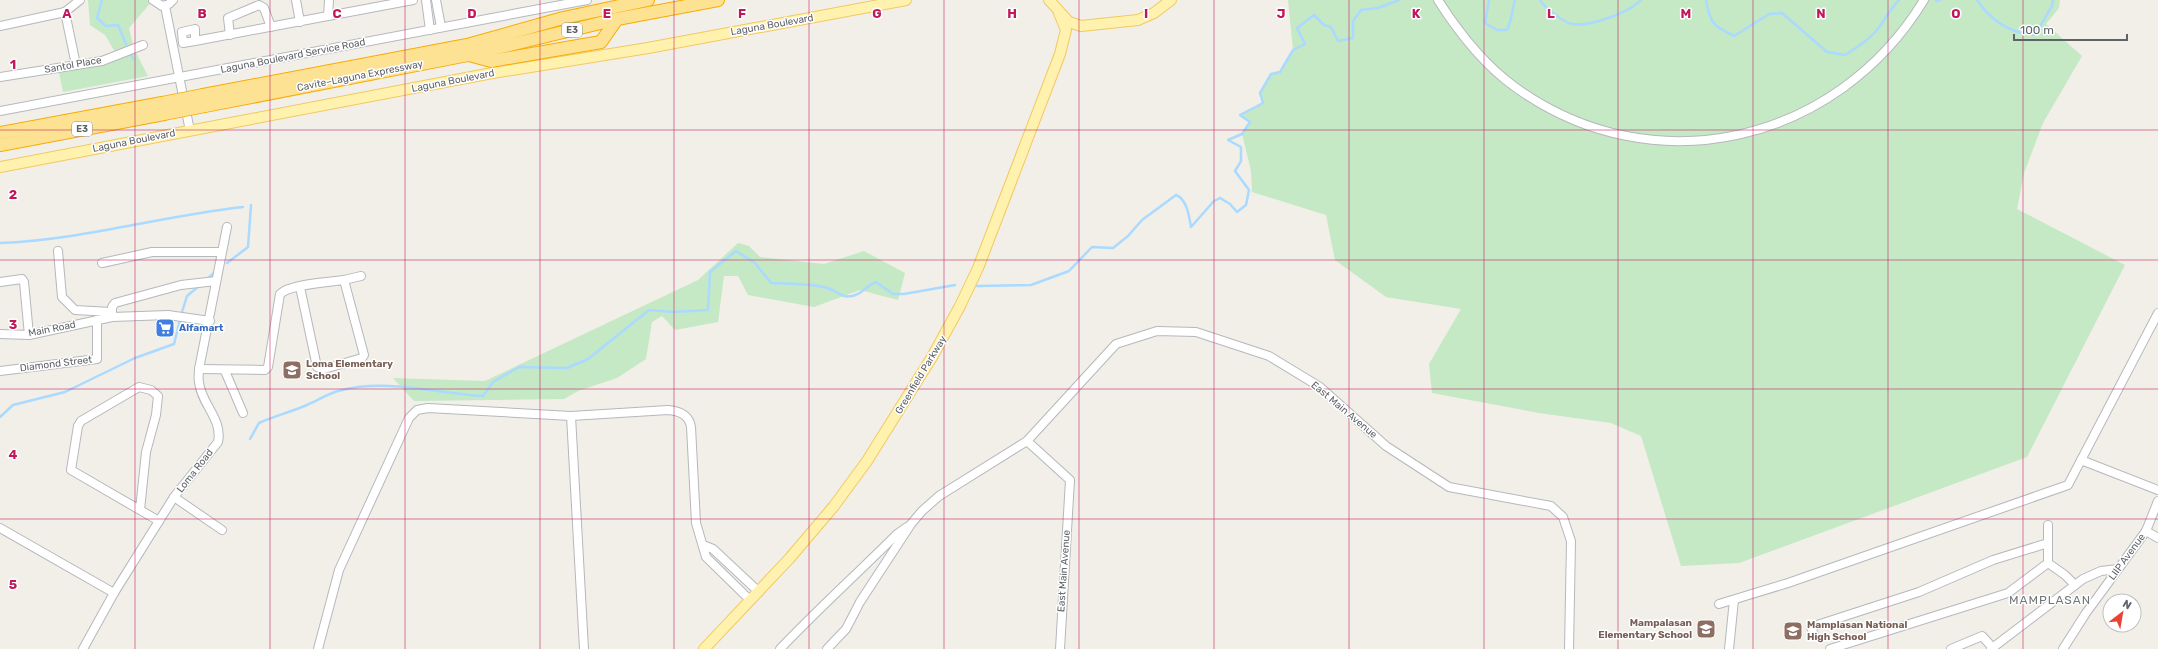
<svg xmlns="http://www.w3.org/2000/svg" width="2158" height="649" font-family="Rubik,sans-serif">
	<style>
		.green { fill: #c5e8c5 }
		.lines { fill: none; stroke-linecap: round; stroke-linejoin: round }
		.stream { stroke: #aadaff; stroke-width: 2.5 }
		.minor-casing { stroke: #b5b8bc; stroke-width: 10 }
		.major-casing { stroke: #f2c960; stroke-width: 12 }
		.highway-casing { stroke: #f9ab00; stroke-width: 14 }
		.minor { stroke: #fff; stroke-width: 8 }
		.major { stroke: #fff2af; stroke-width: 10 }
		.highway { stroke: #fde293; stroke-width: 12 }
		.highway-bridge-casing { stroke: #f9ab00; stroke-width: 14; stroke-linecap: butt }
		.highway-bridge { stroke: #fde293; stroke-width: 12 }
		.grid { fill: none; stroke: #c2185b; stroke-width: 1; stroke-opacity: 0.55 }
		.labels { text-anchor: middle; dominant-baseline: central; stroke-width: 3; stroke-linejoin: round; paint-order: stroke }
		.shield { fill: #fff; stroke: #8f9295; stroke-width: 1 }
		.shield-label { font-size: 9px; font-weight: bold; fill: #5f6368 }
		.street-label { font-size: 10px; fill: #5f6368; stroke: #fff }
		.shop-label { font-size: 10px; font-weight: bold; fill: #366cbe; stroke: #fff; text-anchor: start }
		.education-label { font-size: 10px; font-weight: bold; fill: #785e54; stroke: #fff; text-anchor: start }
		.quarter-label { font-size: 12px; letter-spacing: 1px; fill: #70757a; stroke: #fff }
		.grid-label { font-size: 13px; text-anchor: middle; font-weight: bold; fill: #c2185b; stroke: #fff; stroke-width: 3; stroke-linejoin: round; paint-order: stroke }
	</style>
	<rect width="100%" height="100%" fill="#f1efe8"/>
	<g class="green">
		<path d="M88,0H153L129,28L134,49L148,76L63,92L58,68L117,55L105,35L90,25Z"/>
		<path d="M1288,0H2060L2059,8L2046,24L2082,56L2043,123L2024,173L2017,209L2125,265L2027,457L1739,563L1681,566L1641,436L1611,423L1539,413L1432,393L1429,364L1461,309L1386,297L1335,260L1326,215L1252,192L1251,171L1242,134L1250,122L1240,115L1263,103L1260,93L1271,74L1280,72L1293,50Z"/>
		<path d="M738,243L749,246L760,257L824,264L864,251L905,273L898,300L860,290L814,307L748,295L738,276H724L718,322L675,330L662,316L652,322L646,359L617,378L578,391L564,399L414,401L393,378L485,381L698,280Z"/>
	</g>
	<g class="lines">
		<g class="stream">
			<path d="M102,0L97,18L106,26L118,25L126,44"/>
			<path d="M1489,0L1485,23L1497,30H1507C1512,20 1512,10 1515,0"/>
			<path d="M1540,0C1544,7 1563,22 1572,24C1589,27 1629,13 1641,0"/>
			<path d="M1706,0C1710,23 1713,26 1734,36L1769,14L1782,13L1827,52L1845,55C1856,48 1868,41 1877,30C1885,20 1889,10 1899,0"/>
			<path d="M1977,0C1991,21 2010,33 2035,35L2052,6L2053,0"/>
			<path d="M1936,1L1941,0"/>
			<path d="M131,54L133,59"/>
			<path d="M0,243C82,240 161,216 243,207"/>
			<path d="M227,263L248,247L251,205"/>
			<path d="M206,280L215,272"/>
			<path d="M977,286L1031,285L1069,271L1092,247L1113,248L1128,236L1142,220L1176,195C1187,199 1189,216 1191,227L1214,201L1220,198L1230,204L1237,212L1246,205L1249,190L1235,171L1241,161V147L1228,140L1242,134L1250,122L1240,115L1263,103L1260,93L1271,74L1280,72L1293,50L1305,44L1297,28L1314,15L1324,25L1331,27L1338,41L1353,38V21L1361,10L1378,8L1399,0"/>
			<path d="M182,312L187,296L199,286"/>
			<path d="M0,417L13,405L65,392L135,358L174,344L180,320"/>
			<path d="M250,439L259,423C274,416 291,412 307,405C317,401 327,394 338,391C386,378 435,393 483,396L493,382L519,367L567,368L588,359L649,310L673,312L708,310L710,272L736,251L755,263L771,283C788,284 815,283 830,289C839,292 841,298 852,296C862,294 866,286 876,282L893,294H904L955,285"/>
		</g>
		<g class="minor-casing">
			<g id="minor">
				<path d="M153,0L162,6L169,4L173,0"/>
				<path d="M296,0L300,22"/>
				<path d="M426,0L430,30"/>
				<path d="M436,0L441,27"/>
				<path d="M1438,0C1459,33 1483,64 1515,87C1653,187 1837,143 1924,0"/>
				<path d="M165,6L190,131"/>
				<path d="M65,12L76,65"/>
				<path d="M328,16L329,0"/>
				<path d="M0,26L65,12L80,0"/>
				<path d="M230,35L228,18L259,5L264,8L271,27"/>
				<path d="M195,41V29L182,32L183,43L195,41L413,0"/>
				<path d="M0,77L102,61L143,45"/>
				<path d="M0,111L587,0"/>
				<path d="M58,251L62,297L75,310L111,312"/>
				<path d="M102,263L152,252H221"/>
				<path d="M344,280L361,276"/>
				<path d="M0,282L22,279L24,282L29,335"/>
				<path d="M112,317V307L115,303L181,285L216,281"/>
				<path d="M0,334L29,335L112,317L168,315L210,321"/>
				<path d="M199,369L265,370L268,367L280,294C290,284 329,282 344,280L364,355L362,358L324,369L317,367L300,287"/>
				<path d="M0,371L97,359V320"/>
				<path d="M225,371L243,413"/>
				<path d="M571,416L584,649"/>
				<path d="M1027,441L1070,480L1060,649"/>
				<path d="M2081,460L2158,490"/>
				<path d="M174,497L222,530"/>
				<path d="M140,510L146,452L156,415L158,396L151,390L139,387L81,421L78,426L71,470L159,521"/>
				<path d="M0,528L114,593"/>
				<path d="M2146,531L2158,538"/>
				<path d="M703,545L713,549L759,592"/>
				<path d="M2048,563V525"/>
				<path d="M2048,563L2065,575L2075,585"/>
				<path d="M1719,604L1788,583L2068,485L2158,313"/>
				<path d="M1814,635L1811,627L1919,592L1993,560L2048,543"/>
				<path d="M83,649L114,593L174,497L218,442C223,419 201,404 199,382C198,378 199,373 199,369L227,227"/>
				<path d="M318,649L339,570L409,418L417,410L428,408L571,416L668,410C680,411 689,415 691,427L696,523L706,557L750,600"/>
				<path d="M780,649C818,609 858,573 897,534L907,527"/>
				<path d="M827,649L846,629L860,602L911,524L922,511L939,496L1027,441L1116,344L1157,331L1196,332L1269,356L1320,387L1386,446L1449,487L1551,506L1563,517L1571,541L1569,649"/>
				<path d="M1729,649L1734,600"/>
				<path d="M1830,649L2008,593L2048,563"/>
				<path d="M1951,649L1982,636L1993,648"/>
				<path d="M1991,649L2083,579L2101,571L2118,569"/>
				<path d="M2063,649L2086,613L2146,531L2158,501"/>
			</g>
		</g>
		<g class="major-casing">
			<g id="major">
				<path d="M1049,0L1069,22L1081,26L1138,20L1154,13L1171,0"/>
				<path d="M0,167L487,74L648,48L906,0"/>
				<path d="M704,649L789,559L834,506L867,461L932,357L960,306L978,268L1060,54L1066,30L1059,13"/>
			</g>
		</g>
		<g class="highway-casing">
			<g id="highway">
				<path d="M469,55L491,61L601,42L617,19"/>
				<path d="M203,95L467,45L563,18L648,0"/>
				<path d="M205,106L468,55L617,19L718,0"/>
				<path d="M0,133L162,103"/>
				<path d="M0,145L164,114"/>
			</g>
		</g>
		<use href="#minor" class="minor"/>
		<use href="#major" class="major"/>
		<use href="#highway" class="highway"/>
		<g class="highway-bridge-casing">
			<g id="highway-bridge">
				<path d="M162,103L203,95"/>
				<path d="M164,114L205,106"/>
			</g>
		</g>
		<use href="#highway-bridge" class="highway-bridge"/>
	</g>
	<path class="grid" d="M135,0V649M270,0V649M405,0V649M540,0V649M674,0V649M809,0V649M944,0V649M1079,0V649M1214,0V649M1349,0V649M1484,0V649M1618,0V649M1753,0V649M1888,0V649M2023,0V649M0,130H2158M0,260H2158M0,389H2158M0,519H2158"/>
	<defs>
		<g id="supermarket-square" transform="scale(1)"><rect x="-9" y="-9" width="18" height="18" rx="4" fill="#3f7fe0" stroke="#fff"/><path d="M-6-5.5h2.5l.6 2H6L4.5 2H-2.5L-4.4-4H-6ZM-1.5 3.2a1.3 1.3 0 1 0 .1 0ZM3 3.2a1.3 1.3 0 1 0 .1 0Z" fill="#fff"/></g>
		<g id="school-square" transform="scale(1)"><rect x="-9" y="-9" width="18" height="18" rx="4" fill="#8d6e63" stroke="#fff"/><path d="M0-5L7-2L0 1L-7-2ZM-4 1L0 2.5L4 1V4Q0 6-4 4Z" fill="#fff"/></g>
	</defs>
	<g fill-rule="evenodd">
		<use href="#supermarket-square" x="165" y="328"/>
		<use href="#school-square" x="292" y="370"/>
		<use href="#school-square" x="1706" y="629"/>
		<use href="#school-square" x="1793" y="631"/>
	</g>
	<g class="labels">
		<g class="shield">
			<rect x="562" y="23" width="20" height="14" rx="3"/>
			<rect x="72" y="122" width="20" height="14" rx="3"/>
		</g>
		<g class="shield-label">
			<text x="572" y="30">E3</text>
			<text x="82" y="129">E3</text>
		</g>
		<g class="street-label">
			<text transform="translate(772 25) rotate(-10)">Laguna Boulevard</text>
			<text transform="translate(293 56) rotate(-11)">Laguna Boulevard Service Road</text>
			<text transform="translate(73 65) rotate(-10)">Santol Place</text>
			<text transform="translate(360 76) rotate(-11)">Cavite–Laguna Expressway</text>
			<text transform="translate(453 81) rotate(-11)">Laguna Boulevard</text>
			<text transform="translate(134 141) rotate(-11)">Laguna Boulevard</text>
			<text transform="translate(52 329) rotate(-11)">Main Road</text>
			<text transform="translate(56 364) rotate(-7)">Diamond Street</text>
			<text transform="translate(921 375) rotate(-59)">Greenfield Parkway</text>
			<text transform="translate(1344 410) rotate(40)">East Main Avenue</text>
			<text transform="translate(195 471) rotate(-52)">Loma Road</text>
			<text transform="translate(2127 557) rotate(-54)">LIIP Avenue</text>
			<text transform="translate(1064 571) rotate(-86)">East Main Avenue</text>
		</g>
		<g class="shop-label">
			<text x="179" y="328">Alfamart</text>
		</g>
		<g class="education-label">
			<text x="306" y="364">Loma Elementary<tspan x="306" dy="12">School</tspan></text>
			<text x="1692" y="623" text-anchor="end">Mampalasan<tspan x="1692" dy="12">Elementary School</tspan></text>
			<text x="1807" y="625">Mamplasan National<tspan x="1807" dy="12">High School</tspan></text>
		</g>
		<g class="quarter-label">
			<text x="2050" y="600">MAMPLASAN</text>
		</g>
	</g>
	<g class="grid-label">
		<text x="67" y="18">A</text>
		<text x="202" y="18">B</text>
		<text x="337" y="18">C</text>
		<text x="472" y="18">D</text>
		<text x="607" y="18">E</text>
		<text x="742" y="18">F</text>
		<text x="877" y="18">G</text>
		<text x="1012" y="18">H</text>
		<text x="1146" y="18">I</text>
		<text x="1281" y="18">J</text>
		<text x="1416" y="18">K</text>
		<text x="1551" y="18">L</text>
		<text x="1686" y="18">M</text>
		<text x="1821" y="18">N</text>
		<text x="1956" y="18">O</text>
		<text x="13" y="69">1</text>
		<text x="13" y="199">2</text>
		<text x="13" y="329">3</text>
		<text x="13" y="459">4</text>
		<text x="13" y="589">5</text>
	</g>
	<g transform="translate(2122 613) rotate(31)"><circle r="19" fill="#ffffff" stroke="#bfc1c3"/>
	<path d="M0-3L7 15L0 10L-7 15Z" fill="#ea4335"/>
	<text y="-6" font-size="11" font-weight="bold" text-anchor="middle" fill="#5f6368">N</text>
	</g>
	<path d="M2014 34v6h113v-6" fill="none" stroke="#5f6368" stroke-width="2"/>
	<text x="2020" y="34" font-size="12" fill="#5f6368" stroke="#ffffff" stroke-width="3" paint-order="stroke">100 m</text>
</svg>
